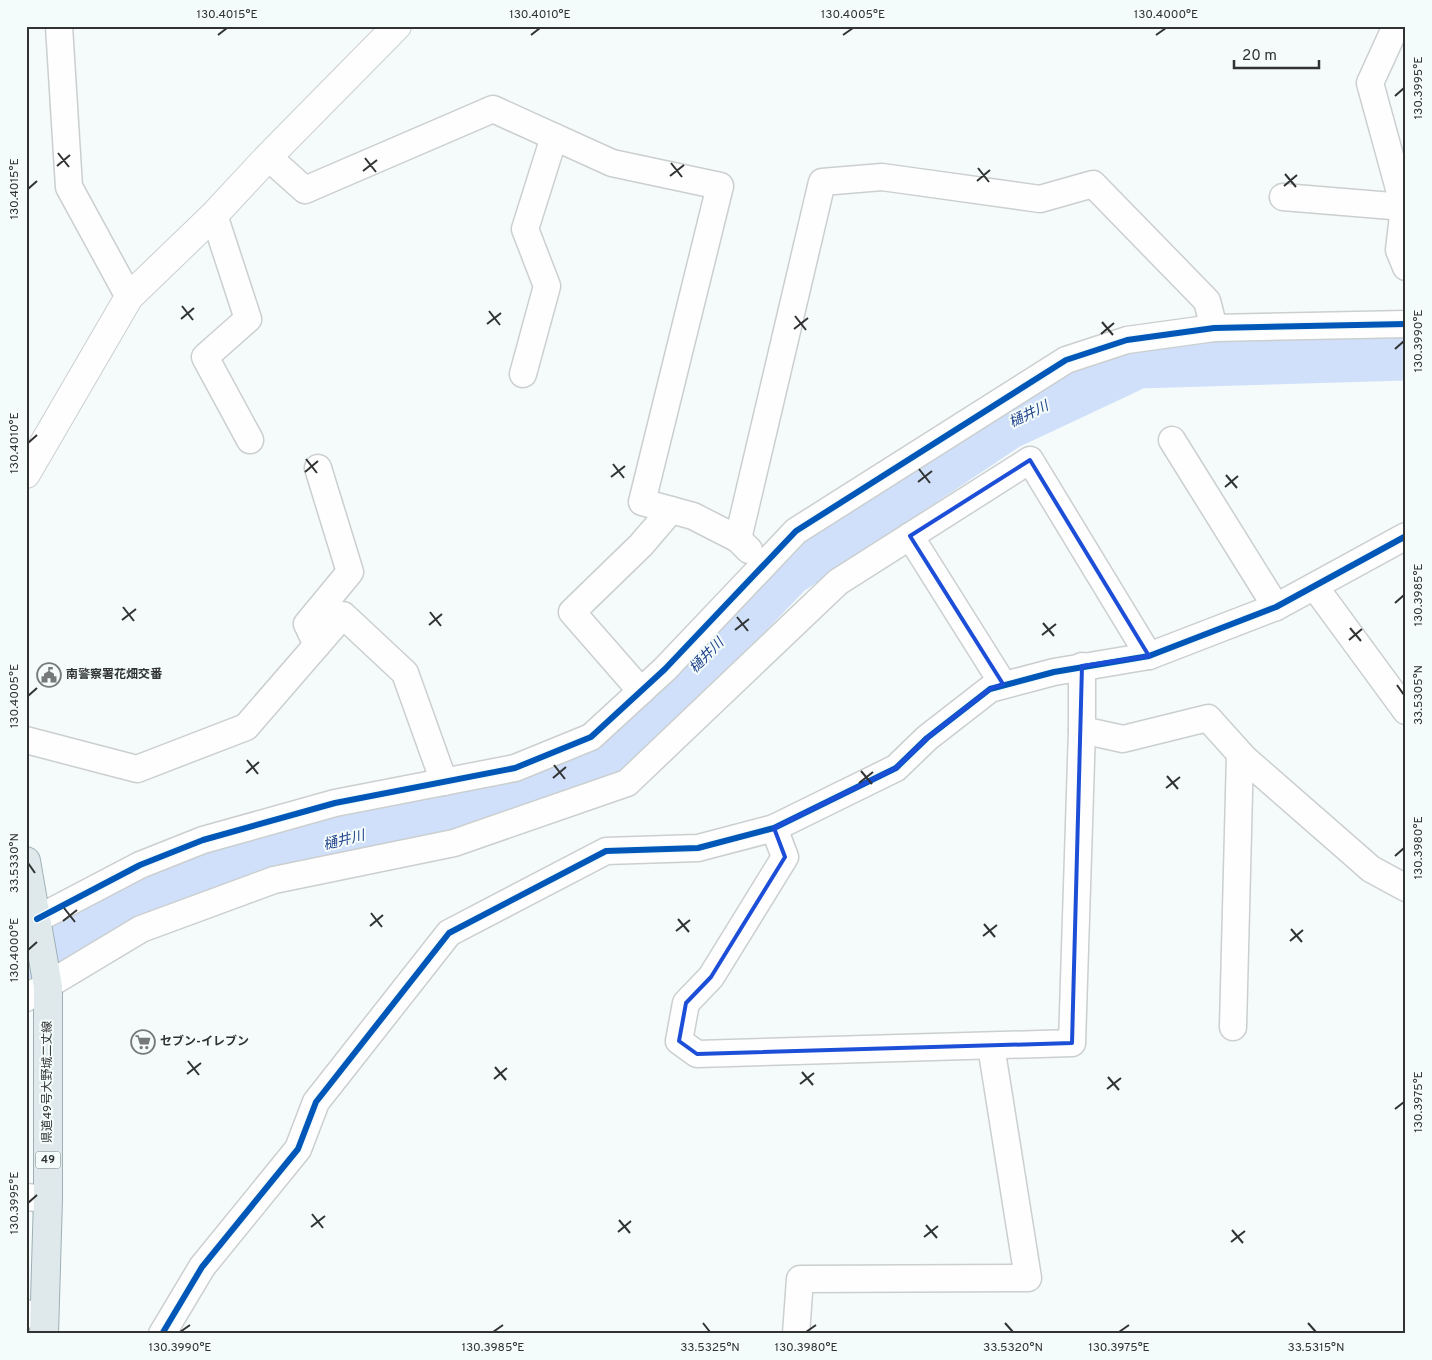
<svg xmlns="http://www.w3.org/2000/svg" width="1432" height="1360" font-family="Overpass,'Noto Sans JP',sans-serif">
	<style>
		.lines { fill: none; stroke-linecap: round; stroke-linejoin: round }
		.river { stroke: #d0e0fa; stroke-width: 51 }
		.street-casing { stroke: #cbcfcf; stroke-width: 29 }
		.secondary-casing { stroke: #cbcfcf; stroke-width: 30 }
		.primary-casing { stroke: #9eb0b6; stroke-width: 30 }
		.street { stroke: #fefefe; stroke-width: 26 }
		.secondary { stroke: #fefefe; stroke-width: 28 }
		.primary { stroke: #dfe9ec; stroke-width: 28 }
		.cycleway-casing { stroke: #f4fbfb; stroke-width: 9 }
		.cycleway { stroke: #0057b8; stroke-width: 6 }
		.marked { fill: none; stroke: #1d4ed8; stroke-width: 4; stroke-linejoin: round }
		.ticks { fill: none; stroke: #313333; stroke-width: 2 }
		.labels { text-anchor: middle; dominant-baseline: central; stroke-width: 4; stroke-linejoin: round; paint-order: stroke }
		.shield { fill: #f4fbfb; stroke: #6c6f6f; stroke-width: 1 }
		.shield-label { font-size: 11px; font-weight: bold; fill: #313333 }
		.poi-label { font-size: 12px; font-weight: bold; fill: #313333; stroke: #f4fbfb; text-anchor: start }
		.street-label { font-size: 12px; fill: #313333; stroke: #f4fbfb }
		.water-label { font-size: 14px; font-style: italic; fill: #22458c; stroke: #f4fbfb }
		.neatline { fill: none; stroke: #313333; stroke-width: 2 }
		.ticks-label { font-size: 12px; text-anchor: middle; fill: #313333 }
	</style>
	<rect width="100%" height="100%" fill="#f5fafa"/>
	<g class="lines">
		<path class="river" d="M26,961L144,891L486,805L608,758L788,571L1006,425L1138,363L1406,355"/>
		<g class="street-casing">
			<g id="street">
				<path d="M59,26L69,187L129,297"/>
				<path d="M1396,26L1370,83L1404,207L1399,250L1406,267"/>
				<path d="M268,157L305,190L493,109L612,163L720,186L642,502L693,516L738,539"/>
				<path d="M1283,197L1404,207"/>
				<path d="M214,215L248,319L205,357L250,440"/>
				<path d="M523,374L547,286L525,229L554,137"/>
				<path d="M1172,440L1276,607"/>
				<path d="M910,536L1003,684"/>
				<path d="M749,550L738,539L822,182L882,177L1040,199L1093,184L1207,301L1214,328"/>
				<path d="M1315,587L1406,711"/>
				<path d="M317,645L307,624L350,572L318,468"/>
				<path d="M1082,666V730L1123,739L1208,718L1244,758L1371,869L1406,888"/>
				<path d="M641,691L572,612L641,545L671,510"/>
				<path d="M26,740L137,769L246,727L343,615L405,673L444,782"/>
				<path d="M774,828L785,857L711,977L686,1003L679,1041L697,1054L1072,1043L1082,730"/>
				<path d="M37,919L140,865L203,840L335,803L515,768L591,737L665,669L796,531L1066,360L1127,340L1214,328L1406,324"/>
				<path d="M26,998L141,929L274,880L454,843L627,783L838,582L1030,460L1149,656"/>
				<path d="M1233,1027L1240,754"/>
				<path d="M26,1197L48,1199"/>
				<path d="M26,1313L44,1318"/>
				<path d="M162,1334L202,1267L298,1149L316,1102L449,933L606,851L698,848L774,828L896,768L927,738L990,689L1054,672L1149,656L1276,607L1406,536"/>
				<path d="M796,1334L800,1279L1028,1278L991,1046"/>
			</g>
		</g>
		<g class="secondary-casing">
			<path id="secondary" d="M26,474L129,297L214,215L268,157L397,26"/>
		</g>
		<g class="primary-casing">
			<path id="primary" d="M26,861L48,987V1199L44,1334"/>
		</g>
		<use href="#street" class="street"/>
		<use href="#secondary" class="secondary"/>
		<use href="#primary" class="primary"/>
		<g class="cycleway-casing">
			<g id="cycleway">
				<path d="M37,919L140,865L203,840L335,803L515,768L591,737L665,669L796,531L1066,360L1127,340L1214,328L1406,324"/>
				<path d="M162,1334L202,1267L298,1149L316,1102L449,933L606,851L698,848L774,828L896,768L927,738L990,689L1054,672L1149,656L1276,607L1406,536"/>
			</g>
		</g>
		<use href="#cycleway" class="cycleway"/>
	</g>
	<path class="marked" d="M1030,460L1149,656L1082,666L1072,1043L697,1054L679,1041L686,1003L711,977L785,857L774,828L896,768L927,738L990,689L1003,684L910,536Z"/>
	<path class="ticks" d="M218,35L227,28M531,35L540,28M843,35L853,28M1156,35L1166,28M1395,96L1404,88M58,153L69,167M365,158L376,172M671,163L682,177M57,166L70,155M978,168L989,182M363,171L377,160M1285,174L1296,187M670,176L684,165M977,181L990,170M1284,186L1297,175M28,189L37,181M182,306L193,320M489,311L500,325M795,316L806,330M181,319L194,308M1102,322L1113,335M487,324L501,313M794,329L808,318M1101,334L1114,323M1395,349L1404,341M28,443L37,435M306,459L317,473M613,464L624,478M919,469L930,483M305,472L318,461M1226,475L1237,488M611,477L625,466M918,482L932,471M1225,487L1238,476M1395,603L1404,595M123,607L134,621M430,612L441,626M737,617L748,631M122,620L136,609M1043,623L1054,636M429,625L442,614M1350,628L1361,641M735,630L749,619M1042,635L1056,624M1349,640L1362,629M1397,685L1404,695M28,696L37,688M247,760L258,774M554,765L565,779M861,771L872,784M246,773L259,762M1167,776L1178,789M553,778L566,767M859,783L873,772M1166,788L1180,777M1395,856L1404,848M28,863L35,873M64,908L75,922M371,913L382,927M678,919L689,932M63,921L77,910M984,924L995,937M370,926L383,915M1291,929L1302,942M676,931L690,920M983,936L997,925M1290,941L1303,930M28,950L37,942M188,1061L199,1075M495,1067L506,1080M802,1072L813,1085M187,1074L201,1063M1108,1077L1119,1090M494,1079L507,1068M800,1084L814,1073M1107,1089L1121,1078M1395,1109L1404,1102M28,1203L37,1195M312,1214L323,1228M619,1220L630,1233M926,1225L937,1238M311,1227L325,1216M1232,1230L1243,1243M618,1232L631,1221M924,1237L938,1226M1231,1242L1245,1231M703,1323L710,1332M1005,1323L1013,1332M1308,1323L1316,1332M180,1332L190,1325M493,1332L503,1325M806,1332L816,1325M1119,1332L1129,1325"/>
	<defs>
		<g id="civic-ring" transform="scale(1.25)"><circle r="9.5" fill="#f4fbfb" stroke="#767979" stroke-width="1.5"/><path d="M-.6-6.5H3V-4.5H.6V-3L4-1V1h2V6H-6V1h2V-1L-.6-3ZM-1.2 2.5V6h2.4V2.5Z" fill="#767979"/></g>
		<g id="supermarket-ring" transform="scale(1.25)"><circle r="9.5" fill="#f4fbfb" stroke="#767979" stroke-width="1.5"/><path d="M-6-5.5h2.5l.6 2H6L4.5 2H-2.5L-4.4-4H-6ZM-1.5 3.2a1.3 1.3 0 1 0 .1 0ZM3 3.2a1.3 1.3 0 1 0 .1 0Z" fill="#767979"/></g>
	</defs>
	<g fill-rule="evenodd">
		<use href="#civic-ring" x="49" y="675"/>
		<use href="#supermarket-ring" x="143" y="1042"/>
	</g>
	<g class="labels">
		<rect class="shield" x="35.5" y="1151.5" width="25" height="17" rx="4"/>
		<g class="shield-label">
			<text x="48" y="1160">49</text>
		</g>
		<g class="poi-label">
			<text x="66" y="675">南警察署花畑交番</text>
			<text x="160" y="1042">セブン-イレブン</text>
		</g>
		<g class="street-label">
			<text transform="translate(48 1082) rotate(-90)">県道49号大野城二丈線</text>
		</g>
		<g class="water-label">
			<text transform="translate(1029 415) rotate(-26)">樋井川</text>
			<text transform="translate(707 656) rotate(-46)">樋井川</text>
			<text transform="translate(344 841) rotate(-14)">樋井川</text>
		</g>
	</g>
	<rect width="1432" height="1360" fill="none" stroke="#f4fbfb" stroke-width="55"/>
	<path d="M1234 60v8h85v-8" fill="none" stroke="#313333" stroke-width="2.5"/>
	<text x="1242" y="60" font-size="15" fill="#313333" stroke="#f4fbfb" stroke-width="4" paint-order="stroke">20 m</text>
	<rect x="28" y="28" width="1376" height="1304" class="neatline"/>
	<g class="ticks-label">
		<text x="227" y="18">130.4015°E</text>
		<text x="540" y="18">130.4010°E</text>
		<text x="853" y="18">130.4005°E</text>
		<text x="1166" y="18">130.4000°E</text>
		<text transform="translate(1418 88) rotate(-90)" y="4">130.3995°E</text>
		<text transform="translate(14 189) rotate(-90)" y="4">130.4015°E</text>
		<text transform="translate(1418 341) rotate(-90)" y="4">130.3990°E</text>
		<text transform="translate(14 443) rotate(-90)" y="4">130.4010°E</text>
		<text transform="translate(1418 595) rotate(-90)" y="4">130.3985°E</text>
		<text transform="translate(1418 695) rotate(-90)" y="4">33.5305°N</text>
		<text transform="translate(14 696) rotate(-90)" y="4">130.4005°E</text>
		<text transform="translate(1418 848) rotate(-90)" y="4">130.3980°E</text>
		<text transform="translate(14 863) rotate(-90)" y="4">33.5330°N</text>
		<text transform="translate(14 950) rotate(-90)" y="4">130.4000°E</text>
		<text transform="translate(1418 1102) rotate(-90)" y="4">130.3975°E</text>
		<text transform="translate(14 1203) rotate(-90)" y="4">130.3995°E</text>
		<text x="180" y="1351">130.3990°E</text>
		<text x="493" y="1351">130.3985°E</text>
		<text x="710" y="1351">33.5325°N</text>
		<text x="806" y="1351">130.3980°E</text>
		<text x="1013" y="1351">33.5320°N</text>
		<text x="1119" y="1351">130.3975°E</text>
		<text x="1316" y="1351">33.5315°N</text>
	</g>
</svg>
